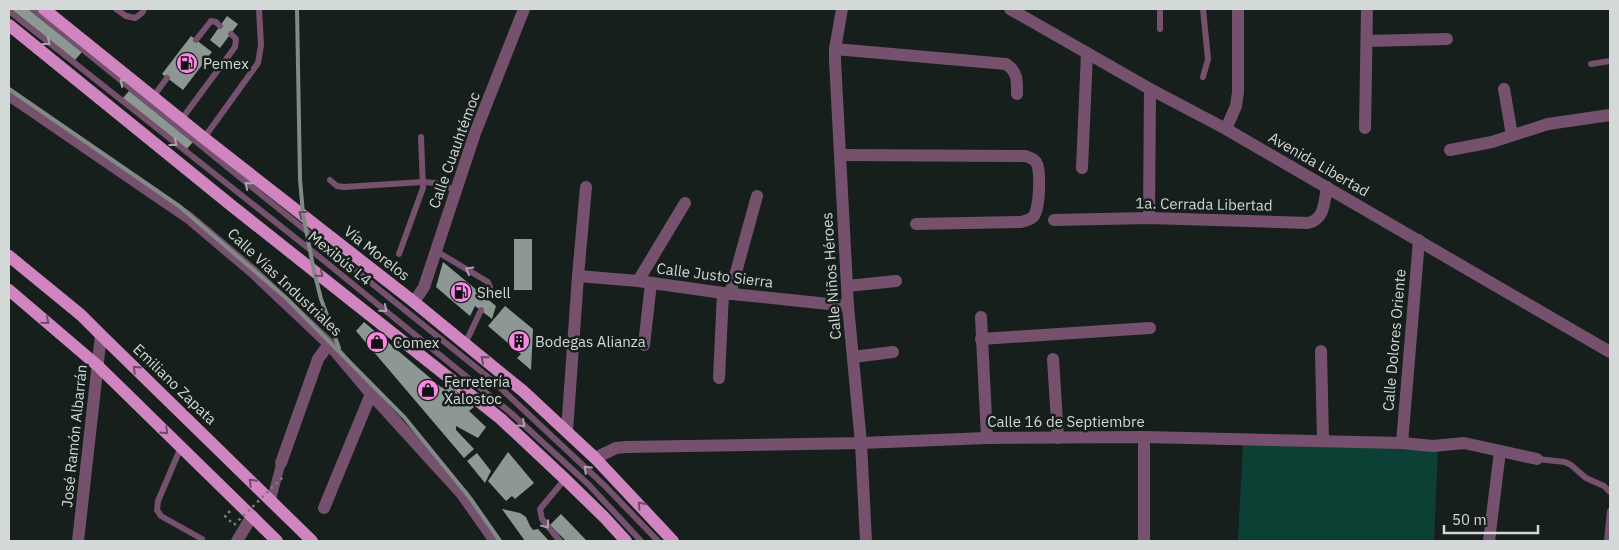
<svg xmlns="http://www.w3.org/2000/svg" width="1619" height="550" font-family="'IBM Plex Sans',sans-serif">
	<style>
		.green { fill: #0d4035 }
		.building { fill: #8d9894 }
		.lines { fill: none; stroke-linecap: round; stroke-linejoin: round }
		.path { stroke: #777e7c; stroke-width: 2.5; stroke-dasharray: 2.5 4; stroke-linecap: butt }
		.service { stroke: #75516e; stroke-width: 6 }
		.pedestrian { stroke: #75516e; stroke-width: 9 }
		.minor { stroke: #75516e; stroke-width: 12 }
		.primary { stroke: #d085c1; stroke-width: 12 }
		.rail { stroke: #828a87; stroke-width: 4 }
		.path-bridge { stroke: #777e7c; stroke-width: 2.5; stroke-dasharray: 2.5 4; stroke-linecap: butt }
		.oneway { stroke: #ada3ad }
		.oneway2 { stroke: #6a4d66 }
		.labels { text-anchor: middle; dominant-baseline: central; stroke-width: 5; stroke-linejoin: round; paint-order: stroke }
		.poi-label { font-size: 15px; fill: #d3d9d7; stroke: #161f1c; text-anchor: start }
		.street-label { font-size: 15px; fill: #d3d9d7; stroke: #161f1c }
	</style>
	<rect width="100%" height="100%" fill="#161f1c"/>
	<path class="green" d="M1243,444L1438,447L1434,541H1238Z"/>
	<g class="building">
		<path d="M11,9H28L82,52L75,60Z"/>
		<path d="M227,16L238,24L220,48L210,40Z"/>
		<path d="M191,36L212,52L183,90L162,74Z"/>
		<path d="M129,91L193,142L186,150L122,99Z"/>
		<rect x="514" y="239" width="18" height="51"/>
		<path d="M443,262L496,306L492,319L475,306L470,316L436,287Z"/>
		<path d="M505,306L533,329L531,370L517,358L521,354L488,326Z"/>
		<path d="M364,322L442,388L446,383L474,407L469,411L486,427L478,438L456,426V430L474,449L464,458L356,331Z"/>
		<path d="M508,452L534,483L515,499L512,496L506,501L488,481Z"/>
		<path d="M477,453L491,471L485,483L467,461Z"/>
		<path d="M502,509L520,513L526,517L530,526L533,530L538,529L549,541H525Z"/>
		<path d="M561,514L587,541H566L550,525Z"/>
	</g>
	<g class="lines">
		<path class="path" d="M230,511L225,516L233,524"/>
		<g class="service">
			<path d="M33,9L258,192L493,381L605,486L658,541"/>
			<path d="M116,9L126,16L135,18L142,13L144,9"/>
			<path d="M1160,9V29"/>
			<path d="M1203,9L1208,59L1203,77"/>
			<path d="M9,11L322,259L511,413L589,485L641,541"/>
			<path d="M196,40L211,21L216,22L220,26"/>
			<path d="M1591,64L1610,61"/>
			<path d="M153,97L167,78"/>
			<path d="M181,120L235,47L236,39L231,34"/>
			<path d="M204,138L258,63L261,45L259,9"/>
			<path d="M330,180L337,186L344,187L423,182L435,183L456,190"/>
			<path d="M436,251L488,282L490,287L487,297"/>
			<path d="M399,254L423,188L421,137"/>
			<path d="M465,344L481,310"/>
			<path d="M181,447L158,501L157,510L161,516L202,539"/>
			<path d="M1537,459L1565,462L1571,465L1586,478L1604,486L1610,492"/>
			<path d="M560,541L542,519L540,509L565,479"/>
			<path d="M1607,541L1610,511"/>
		</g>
		<path class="pedestrian" d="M271,501L281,463"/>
		<g class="minor">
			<path d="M842,9L835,49V60L848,306L861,443L866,541"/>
			<path d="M1010,9L1150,89L1226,129L1610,352"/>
			<path d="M1367,41L1447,39"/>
			<path d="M835,49L1006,64C1018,72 1017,81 1017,94"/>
			<path d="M1504,89L1512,135"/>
			<path d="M9,95L189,218L253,272L329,344L371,394L462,494L495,541"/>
			<path d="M1365,128L1367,9"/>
			<path d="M1226,129L1236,106L1238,92V9"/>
			<path d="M1450,150L1492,142L1548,124L1610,115"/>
			<path d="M840,155L1025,156C1029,157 1033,158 1036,162C1041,170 1040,210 1033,217C1030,220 1025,221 1021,222L916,224"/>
			<path d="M1082,168L1087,53"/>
			<path d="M1149,218L1150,89"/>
			<path d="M1054,220L1149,218L1308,223C1325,219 1324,202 1327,187"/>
			<path d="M578,276L638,281L723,293L848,306"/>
			<path d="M638,281L685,203"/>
			<path d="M847,286L896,281"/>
			<path d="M730,294L757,196"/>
			<path d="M414,302L424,287L475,133L524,9"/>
			<path d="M981,317L987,438"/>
			<path d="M981,339L1150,328"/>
			<path d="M644,345L651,283"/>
			<path d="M1321,351L1323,441"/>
			<path d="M853,357L893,352"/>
			<path d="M1053,359L1058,438"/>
			<path d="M719,378L723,293"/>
			<path d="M567,431L578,276L586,187"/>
			<path d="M1402,443L1419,240"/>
			<path d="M595,458L616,448L626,447L861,443L987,438L1144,437L1402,443L1433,446L1464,443L1537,459"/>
			<path d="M281,463L318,359L329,344"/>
			<path d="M324,508L371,394"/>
			<path d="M78,541L101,335"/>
			<path d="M237,541L252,516"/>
			<path d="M1144,541V437"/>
			<path d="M1489,541L1500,451"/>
		</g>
		<g class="primary">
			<path d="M44,9L204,138L414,302L523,391L595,458L673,541"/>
			<path d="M9,25L232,206L501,419L565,479L605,518L626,541"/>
			<path d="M9,256L81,315L101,335L312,541"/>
			<path d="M9,290L98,366L277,541"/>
		</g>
		<g class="rail">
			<path d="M297,9L300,179L303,214L314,271L321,299L339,348"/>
			<path d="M9,89L179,206L286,298L405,418L470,498L500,541"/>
		</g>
		<path class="path-bridge" d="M234,525L285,475"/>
	</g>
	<defs><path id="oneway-chevron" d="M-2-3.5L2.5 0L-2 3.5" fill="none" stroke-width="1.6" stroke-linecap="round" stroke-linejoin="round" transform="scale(1.25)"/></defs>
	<g class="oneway">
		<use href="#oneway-chevron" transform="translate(47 42) rotate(38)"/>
		<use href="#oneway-chevron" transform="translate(123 82) rotate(-141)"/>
		<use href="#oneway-chevron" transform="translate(174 143) rotate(38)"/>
		<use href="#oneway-chevron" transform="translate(248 185) rotate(-141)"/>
		<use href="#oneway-chevron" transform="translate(469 270) rotate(-150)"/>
		<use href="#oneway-chevron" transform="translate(384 309) rotate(39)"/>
		<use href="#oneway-chevron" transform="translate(522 424) rotate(42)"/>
		<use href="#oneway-chevron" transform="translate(587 469) rotate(-136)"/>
		<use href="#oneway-chevron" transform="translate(546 525) rotate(53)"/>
	</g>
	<g class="oneway2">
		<use href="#oneway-chevron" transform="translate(302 214) rotate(-142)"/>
		<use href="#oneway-chevron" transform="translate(320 274) rotate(39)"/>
		<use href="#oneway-chevron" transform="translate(46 321) rotate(40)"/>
		<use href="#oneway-chevron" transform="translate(484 359) rotate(-140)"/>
		<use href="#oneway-chevron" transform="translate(136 369) rotate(-136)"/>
		<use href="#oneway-chevron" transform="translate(165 431) rotate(44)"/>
		<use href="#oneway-chevron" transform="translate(252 482) rotate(-135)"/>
		<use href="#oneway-chevron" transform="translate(641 505) rotate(-132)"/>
	</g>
	<defs>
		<g id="fuel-disc" transform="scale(1.125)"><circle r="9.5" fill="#fb87e5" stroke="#161f1c"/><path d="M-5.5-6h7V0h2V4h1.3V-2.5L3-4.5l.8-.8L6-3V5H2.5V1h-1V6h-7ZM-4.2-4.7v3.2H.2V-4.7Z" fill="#111"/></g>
		<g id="building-disc" transform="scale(1.125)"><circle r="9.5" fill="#fb87e5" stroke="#161f1c"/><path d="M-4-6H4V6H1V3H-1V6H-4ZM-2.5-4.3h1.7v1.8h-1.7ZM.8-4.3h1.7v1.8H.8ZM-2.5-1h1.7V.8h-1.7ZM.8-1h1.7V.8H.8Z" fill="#111"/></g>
		<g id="shop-disc" transform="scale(1.125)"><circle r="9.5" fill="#fb87e5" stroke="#161f1c"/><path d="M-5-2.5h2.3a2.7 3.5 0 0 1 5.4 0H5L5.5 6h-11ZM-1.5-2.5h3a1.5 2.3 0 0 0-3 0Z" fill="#111"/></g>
	</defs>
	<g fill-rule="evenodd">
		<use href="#fuel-disc" x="187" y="63"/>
		<use href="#fuel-disc" x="461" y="292"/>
		<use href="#building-disc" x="519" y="341"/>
		<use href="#shop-disc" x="377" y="342"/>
		<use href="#shop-disc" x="428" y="390"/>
	</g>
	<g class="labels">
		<g class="poi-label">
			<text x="203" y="63">Pemex</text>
			<text x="477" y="292">Shell</text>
			<text x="535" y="341">Bodegas Alianza</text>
			<text x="393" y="342">Comex</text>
			<text x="444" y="381">Ferretería<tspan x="444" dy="17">Xalostoc</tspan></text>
		</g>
		<g class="street-label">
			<text transform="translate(454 150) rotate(-70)">Calle Cuauhtémoc</text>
			<text transform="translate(1319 164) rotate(30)">Avenida Libertad</text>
			<text transform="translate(1204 204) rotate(1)">1a. Cerrada Libertad</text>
			<text transform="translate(377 253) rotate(38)">Vía Morelos</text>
			<text transform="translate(340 258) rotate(39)">Mexibús L4</text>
			<text transform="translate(715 275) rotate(7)">Calle Justo Sierra</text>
			<text transform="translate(831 276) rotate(-94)">Calle Niños Héroes</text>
			<text transform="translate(285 282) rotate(43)">Calle Vías Industriales</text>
			<text transform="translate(1394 340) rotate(-85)">Calle Dolores Oriente</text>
			<text transform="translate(175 384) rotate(44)">Emiliano Zapata</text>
			<text x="1066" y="421">Calle 16 de Septiembre</text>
			<text transform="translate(74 436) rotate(-84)">José Ramón Albarrán</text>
		</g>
	</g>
	<rect width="1619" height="550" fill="none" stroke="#d3d9d7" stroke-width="20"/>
	<path d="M1444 525v8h94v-8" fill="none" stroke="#d3d9d7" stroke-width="2.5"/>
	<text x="1452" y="525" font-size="15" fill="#d3d9d7" stroke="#161f1c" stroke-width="4" paint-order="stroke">50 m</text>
</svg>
